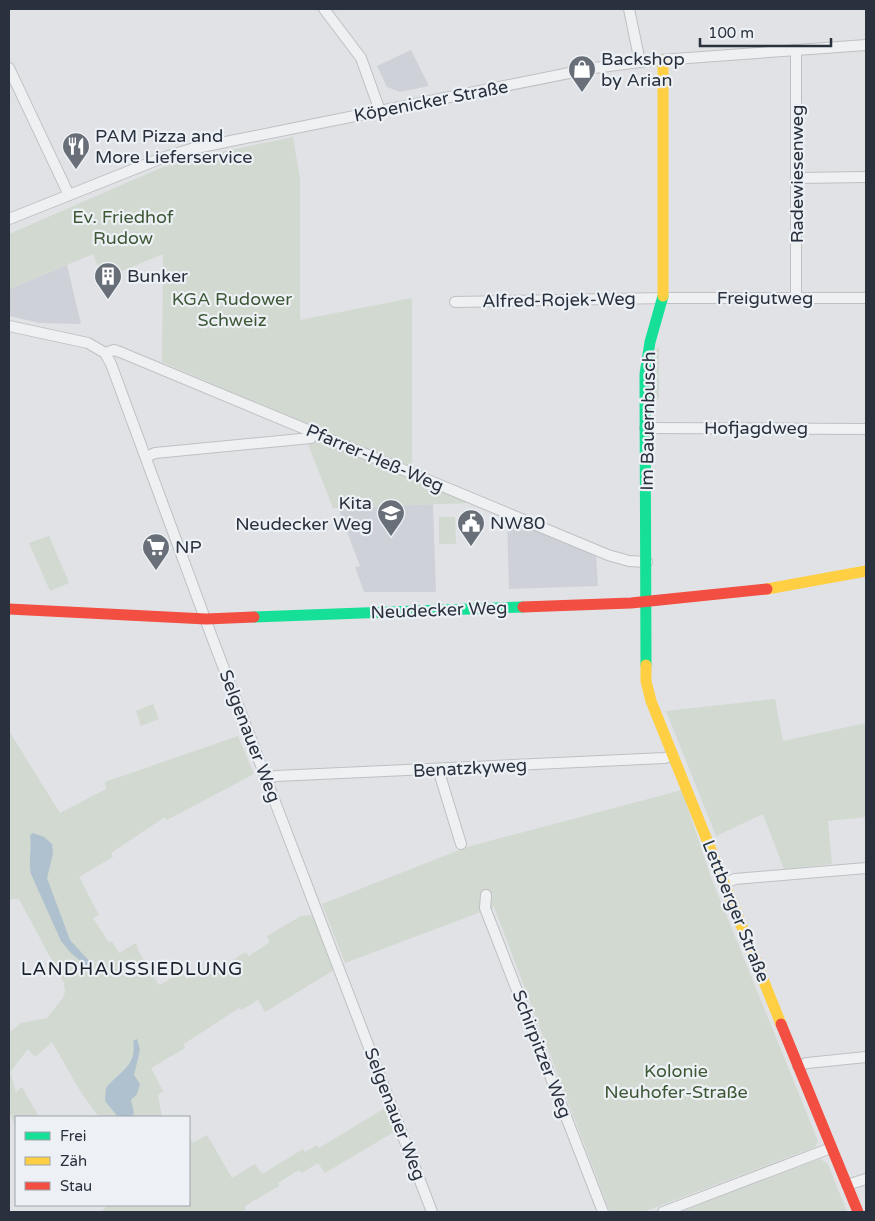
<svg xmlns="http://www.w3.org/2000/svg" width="875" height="1221" font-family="'Varela Round',sans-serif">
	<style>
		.built { fill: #ced2d8 }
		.green { fill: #d1d9d0 }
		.water { fill: #afc0cf }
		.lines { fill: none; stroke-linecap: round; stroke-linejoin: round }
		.street-casing { stroke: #bec0c3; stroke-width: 12 }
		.street { stroke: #eff0f1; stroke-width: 10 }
		.fast { stroke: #16e098; stroke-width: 11 }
		.slow { stroke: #ffcf43; stroke-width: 11 }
		.jam { stroke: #f24e42; stroke-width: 11 }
		.labels { text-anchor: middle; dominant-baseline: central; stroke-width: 4.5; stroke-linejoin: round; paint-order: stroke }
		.poi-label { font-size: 18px; fill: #28313d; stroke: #edf1f5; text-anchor: start }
		.street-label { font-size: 18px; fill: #28313d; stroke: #edf1f5 }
		.park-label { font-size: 18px; fill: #3e5836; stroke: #edf1f5 }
		.neighbourhood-label { font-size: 19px; letter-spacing: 1px; fill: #1a222e; stroke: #edf1f5 }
	</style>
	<rect width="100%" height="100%" fill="#e0e2e5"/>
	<g class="built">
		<path d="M411,50L429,86L400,92L387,87L377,66Z"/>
		<path d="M67,265L81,324L40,323L9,316V289Z"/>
		<path d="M433,504L436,592H364L355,567L360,566L338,508Z"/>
		<path d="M507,518L596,554L598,586L509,589Z"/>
	</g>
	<g class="green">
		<path d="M293,137L300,179V320L412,298V468L162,362L163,254L103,279L93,254L9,289V234L163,167L192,158Z"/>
		<path d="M659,346V399H653C653,385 649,356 659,346Z"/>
		<path d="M325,442L405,476V478H410L471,503L333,508L308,444Z"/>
		<path d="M439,517H455L456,544H439Z"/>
		<path d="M49,536L69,583L50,591L29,543Z"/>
		<path d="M775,699L783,741L866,723V817L828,821L832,864L784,869L763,814L716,836L666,711Z"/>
		<path d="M153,704L159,719L141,726L136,711Z"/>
		<path d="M9,731L60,813L106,789L105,782L238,736L254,774L167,820L165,817L111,853L113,857L79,877L99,915L93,918L109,943L112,941L119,953L136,943L138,950L159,985L182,973L187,979L206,969L209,974L246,952L249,956L270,942L267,936L301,916L313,915L334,970L265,1012L258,1000L241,1010L239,1008L184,1044L185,1048L151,1068L163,1091L158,1095L162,1117H99L82,1094L52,1042L35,1057L28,1049L10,1072L16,1092L22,1087L39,1117H16V1130L9,1110V1033L21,1023L47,1018L63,998L65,992L64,983L19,899H9Z"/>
		<path d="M682,790L710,875L818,1141L815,1147L643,1212H610L494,907L345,963L322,904L467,847Z"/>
		<path d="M385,1108L394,1132L325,1173L318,1163L302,1173L299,1170L278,1183L279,1186L245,1206L246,1209L241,1212H100L109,1205H189V1137L193,1143L207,1135L232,1178L255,1164L262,1174L303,1149L305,1152L317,1145L319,1148Z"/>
		<path d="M820,1159L828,1164L847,1212H680Z"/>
	</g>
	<g class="water">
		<path d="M33,833L44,837L52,844L53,854L47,878L70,940L91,963L88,967L71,953L61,941L31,874C28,861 32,850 30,835Z"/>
		<path d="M137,1039L140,1050L134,1075L140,1084L137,1094L131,1100L134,1113L132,1117H118L105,1101L106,1088C119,1072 138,1065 133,1041Z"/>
	</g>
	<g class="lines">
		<g class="street-casing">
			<g id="street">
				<path d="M324,9L361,58L380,111"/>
				<path d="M629,9L640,62"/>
				<path d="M796,50V298"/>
				<path d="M9,68L69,195"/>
				<path d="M797,178L866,177"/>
				<path d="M9,219L162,158L191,149L315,124L594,68L647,61L866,45"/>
				<path d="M455,302L663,298H866"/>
				<path d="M9,326L88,343L105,353L111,364L213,640L432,1212"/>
				<path d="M105,353L114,350L120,352L608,555L629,561L647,562"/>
				<path d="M645,428L866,429"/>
				<path d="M146,457L155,453L311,438L314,432"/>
				<path d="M438,769L461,844"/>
				<path d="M267,779L276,776L665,758L672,755"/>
				<path d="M725,883L735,879L866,868"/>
				<path d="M486,895L485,908L603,1212"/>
				<path d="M798,1066L807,1063L866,1057"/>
				<path d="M847,1185L866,1179"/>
				<path d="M663,1212L831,1148"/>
			</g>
		</g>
		<use href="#street" class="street"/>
		<g class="fast">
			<path d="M254,617L523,607"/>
			<path d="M646,665L645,374L650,342L663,296"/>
		</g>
		<g class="slow">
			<path d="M663,61V296"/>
			<path d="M767,589L866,571"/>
			<path d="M646,665V681L651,701L781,1024"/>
		</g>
		<g class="jam">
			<path d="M523,607L631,603L767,589"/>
			<path d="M9,609L206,619L254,617"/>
			<path d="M781,1024L858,1212"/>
		</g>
	</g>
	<defs>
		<g id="shop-pin" transform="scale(1.4375)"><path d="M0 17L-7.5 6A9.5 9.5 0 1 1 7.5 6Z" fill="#686f78" stroke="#edf1f5"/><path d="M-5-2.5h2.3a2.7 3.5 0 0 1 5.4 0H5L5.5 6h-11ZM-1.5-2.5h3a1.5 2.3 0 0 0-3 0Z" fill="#fff"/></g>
		<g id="restaurant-pin" transform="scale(1.4375)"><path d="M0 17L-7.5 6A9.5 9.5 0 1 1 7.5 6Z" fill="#686f78" stroke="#edf1f5"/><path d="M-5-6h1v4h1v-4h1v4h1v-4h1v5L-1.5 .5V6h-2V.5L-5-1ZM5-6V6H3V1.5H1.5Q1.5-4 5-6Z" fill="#fff"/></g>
		<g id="building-pin" transform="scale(1.4375)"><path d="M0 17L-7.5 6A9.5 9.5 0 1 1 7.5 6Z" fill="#686f78" stroke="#edf1f5"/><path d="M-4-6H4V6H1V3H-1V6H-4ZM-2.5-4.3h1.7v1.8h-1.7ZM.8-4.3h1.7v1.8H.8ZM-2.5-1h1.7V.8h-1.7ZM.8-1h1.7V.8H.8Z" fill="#fff"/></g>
		<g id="school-pin" transform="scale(1.4375)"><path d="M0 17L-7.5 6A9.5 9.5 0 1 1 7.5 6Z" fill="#686f78" stroke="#edf1f5"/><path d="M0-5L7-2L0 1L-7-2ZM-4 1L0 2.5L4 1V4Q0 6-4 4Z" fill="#fff"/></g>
		<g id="civic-pin" transform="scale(1.4375)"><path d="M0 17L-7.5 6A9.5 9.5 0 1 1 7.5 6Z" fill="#686f78" stroke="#edf1f5"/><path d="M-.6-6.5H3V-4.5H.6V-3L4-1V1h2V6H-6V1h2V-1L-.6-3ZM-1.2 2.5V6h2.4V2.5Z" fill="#fff"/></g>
		<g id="supermarket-pin" transform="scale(1.4375)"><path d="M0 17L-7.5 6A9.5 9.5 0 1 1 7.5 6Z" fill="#686f78" stroke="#edf1f5"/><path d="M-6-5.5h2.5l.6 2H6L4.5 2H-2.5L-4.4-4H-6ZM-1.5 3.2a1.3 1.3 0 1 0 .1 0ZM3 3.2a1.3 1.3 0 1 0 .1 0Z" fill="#fff"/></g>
	</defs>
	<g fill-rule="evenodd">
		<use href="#shop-pin" x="582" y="69"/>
		<use href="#restaurant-pin" x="76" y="146"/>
		<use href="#building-pin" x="108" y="276"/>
		<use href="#school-pin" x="391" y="513"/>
		<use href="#civic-pin" x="471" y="523"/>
		<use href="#supermarket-pin" x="156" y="547"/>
	</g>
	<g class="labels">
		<g class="poi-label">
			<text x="601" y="59">Backshop<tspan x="601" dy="21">by Arian</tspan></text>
			<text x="95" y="136">PAM Pizza and<tspan x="95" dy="21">More Lieferservice</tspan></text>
			<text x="127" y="276">Bunker</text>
			<text x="372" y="503" text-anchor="end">Kita<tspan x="372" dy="21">Neudecker Weg</tspan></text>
			<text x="490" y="523">NW80</text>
			<text x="175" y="547">NP</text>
		</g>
		<g class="street-label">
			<text transform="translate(431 101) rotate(-11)">Köpenicker Straße</text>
			<text transform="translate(797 174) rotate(-90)">Radewiesenweg</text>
			<text x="765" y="298">Freigutweg</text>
			<text transform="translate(559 300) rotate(-1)">Alfred-Rojek-Weg</text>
			<text transform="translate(648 421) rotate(-89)">Im Bauernbusch</text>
			<text x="756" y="428">Hofjagdweg</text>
			<text transform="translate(375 458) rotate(23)">Pfarrer-Heß-Weg</text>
			<text transform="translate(439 610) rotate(-2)">Neudecker Weg</text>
			<text transform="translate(250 736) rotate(69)">Selgenauer Weg</text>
			<text transform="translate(470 768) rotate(-3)">Benatzkyweg</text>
			<text transform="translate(736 911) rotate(68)">Lettberger Straße</text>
			<text transform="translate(542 1054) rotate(69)">Schirpitzer Weg</text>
			<text transform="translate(395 1114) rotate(69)">Selgenauer Weg</text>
		</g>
		<g class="park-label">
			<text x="123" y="217">Ev. Friedhof<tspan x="123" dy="21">Rudow</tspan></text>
			<text x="232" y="299">KGA Rudower<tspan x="232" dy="21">Schweiz</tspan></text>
			<text x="676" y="1071">Kolonie<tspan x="676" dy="21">Neuhofer-Straße</tspan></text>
		</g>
		<g class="neighbourhood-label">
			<text x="132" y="969">LANDHAUSSIEDLUNG</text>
		</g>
	</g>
	<rect width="875" height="1221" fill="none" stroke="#28313d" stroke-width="20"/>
	<rect x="15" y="1116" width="175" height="90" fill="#edf1f5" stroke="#9ea4ab"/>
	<rect x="25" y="1132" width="25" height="8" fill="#16e098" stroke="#9ea4ab"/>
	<text x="60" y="1141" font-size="15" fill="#28313d">Frei</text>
	<rect x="25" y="1157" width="25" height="8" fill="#ffcf43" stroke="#9ea4ab"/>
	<text x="60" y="1166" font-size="15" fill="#28313d">Zäh</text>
	<rect x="25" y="1182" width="25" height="8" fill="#f24e42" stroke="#9ea4ab"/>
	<text x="60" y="1191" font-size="15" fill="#28313d">Stau</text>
	<path d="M700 38v8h131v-8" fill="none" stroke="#28313d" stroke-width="2.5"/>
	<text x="708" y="38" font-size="15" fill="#28313d" stroke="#edf1f5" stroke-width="4" paint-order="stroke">100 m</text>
</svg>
